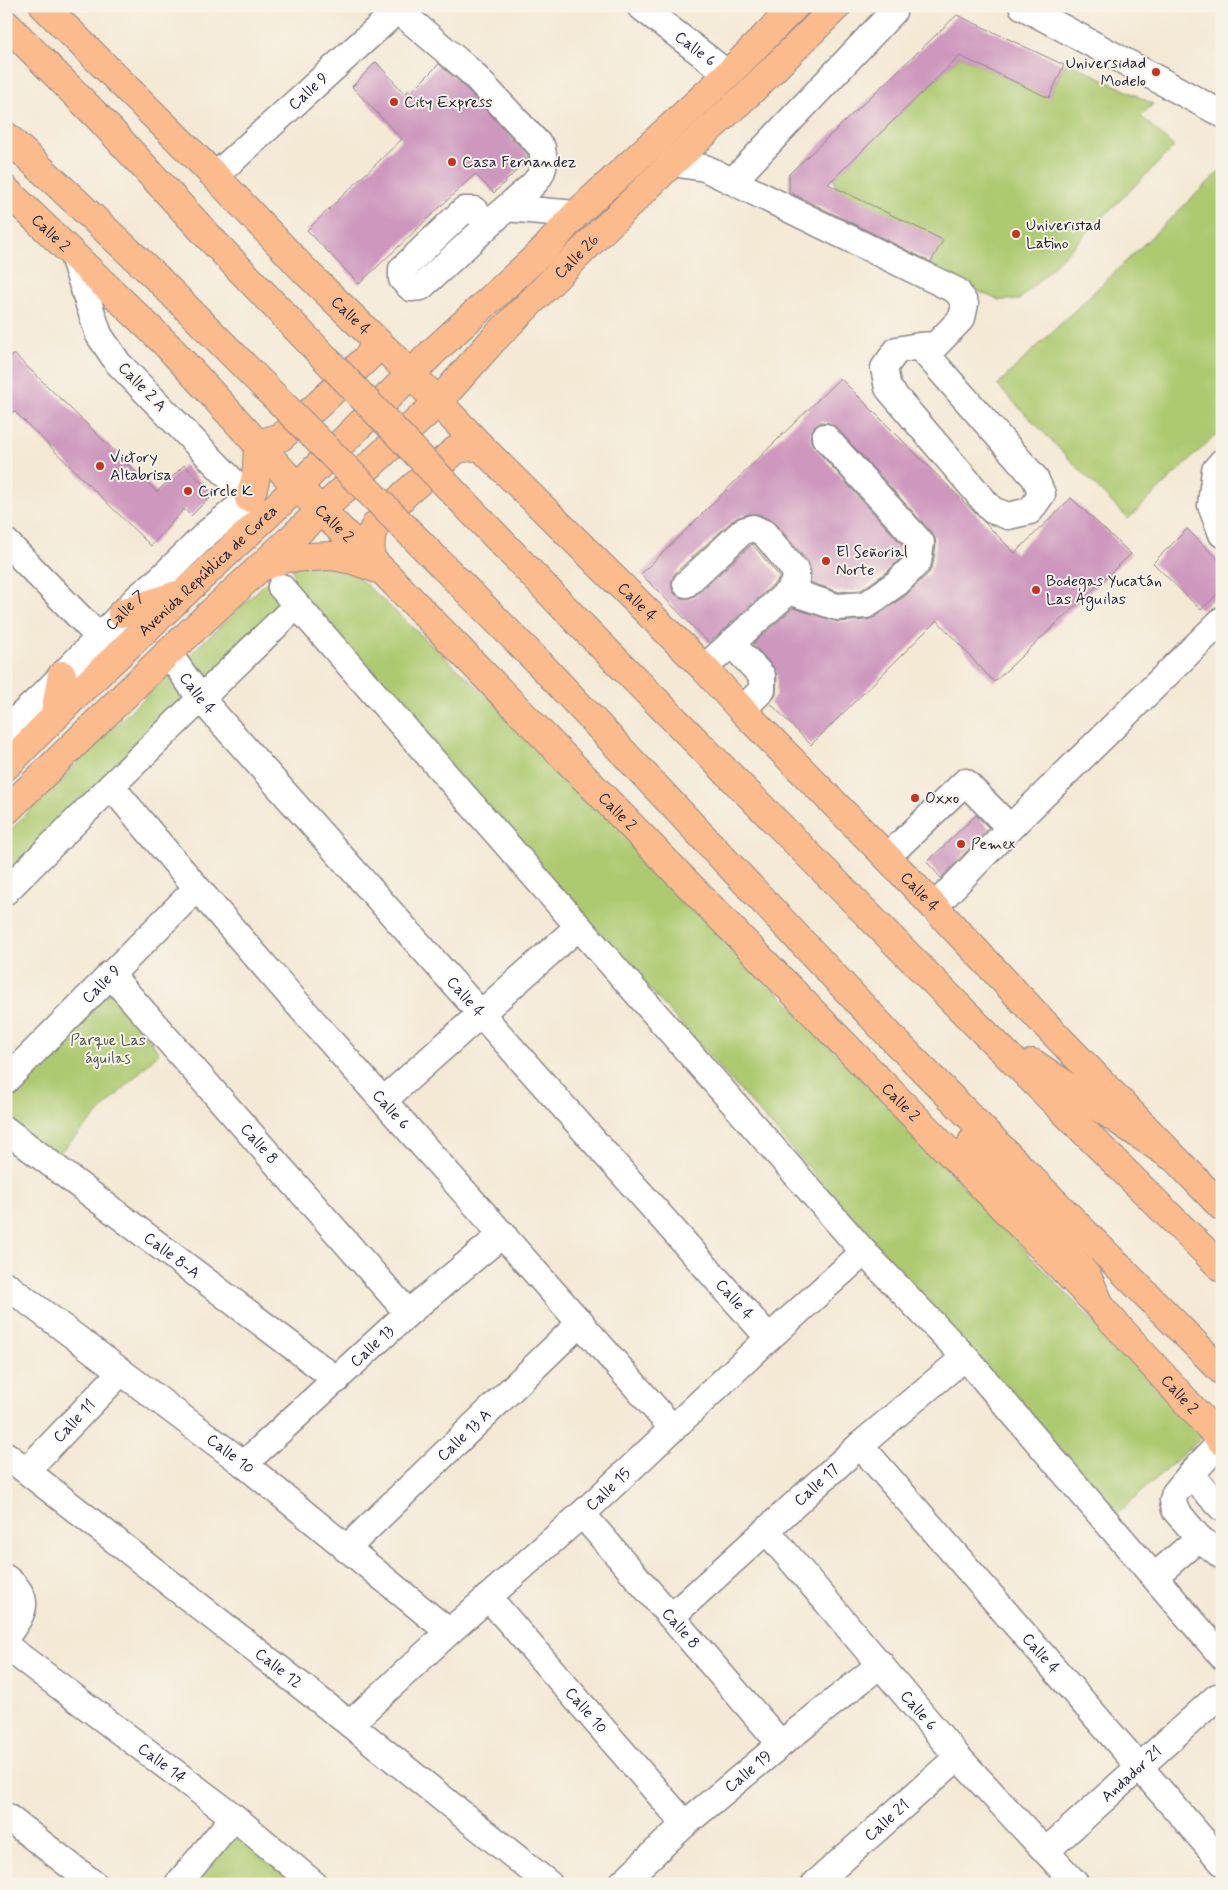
<svg xmlns="http://www.w3.org/2000/svg" width="1228" height="1890" font-family="Mynerve,sans-serif">
	<style>
		.green { fill: #adca71; stroke: #687656 }
		.building { fill: #ce98be }
		.lines { fill: none; stroke-linecap: round; stroke-linejoin: round }
		.minor-casing { stroke: #8b8688; stroke-width: 29 }
		.major-casing { stroke: #8b8688; stroke-width: 30 }
		.highway-casing { stroke: #8b8688; stroke-width: 30 }
		.minor { stroke: #fff; stroke-width: 26 }
		.major { stroke: #fbbb8d; stroke-width: 28 }
		.highway { stroke: #fbbb8d; stroke-width: 28 }
		.highway-bridge-casing { stroke: #8b8688; stroke-width: 30; stroke-linecap: butt }
		.highway-bridge { stroke: #fbbb8d; stroke-width: 28 }
		.poi-dot { fill: #c8321e; stroke: #f7f3e8; stroke-width: 2 }
		.labels { text-anchor: middle; dominant-baseline: central; stroke-width: 4; stroke-linejoin: round; paint-order: stroke }
		.street-label { font-size: 16px; fill: #22223b; stroke: #f7f3e8 }
		.poi-label { font-size: 16px; fill: #22223b; stroke: #f7f3e8; text-anchor: start }
		.park-label { font-size: 16px; fill: #4c544b; stroke: #f7f3e8 }
	</style>
	<rect width="100%" height="100%" fill="#f7f3e8"/>
	<filter id="ink" filterUnits="userSpaceOnUse"><feTurbulence type="fractalNoise" baseFrequency=".02" numOctaves="2"/><feDisplacementMap in="SourceGraphic" scale="10" xChannelSelector="R" yChannelSelector="G"/><feConvolveMatrix kernelMatrix="1 2 1 2 8 2 1 2 1" color-interpolation-filters="sRGB"/></filter>
	<filter id="wash" filterUnits="userSpaceOnUse"><feTurbulence type="fractalNoise" baseFrequency=".0096" numOctaves="4" result="noise"/><feDisplacementMap in="SourceGraphic" scale="20" xChannelSelector="R" yChannelSelector="G"/><feGaussianBlur stdDeviation="1.12" result="paint"/><feColorMatrix in="noise" values="0 0 0 0 0 0 0 0 0 0 0 0 0 0 0 0 0 1.4 0 .05"/><feComposite in="paint" operator="in"/></filter>
	<g filter="url(#wash)">
		<rect width="100%" height="100%" fill="#f4e9d5"/>
		<g class="green">
			<path d="M960,56L1049,97L1067,61L1153,104L1141,116L1174,147L1019,300H998L927,268L942,241L836,189L834,178Z"/>
			<path d="M1222,169V429L1128,519L997,385Z"/>
			<path d="M339,560L542,746L1203,1436L1117,1514L296,592L292,567Z"/>
			<path d="M270,579L285,606L6,882V834L104,736Z"/>
			<path d="M113,988L159,1053L51,1161L6,1125V1099Z"/>
			<path d="M233,1828L301,1884H187Z"/>
		</g>
		<g id="blocks">
			<g class="building">
				<path d="M957,15L1064,65L1049,98L960,56L828,184L943,240L931,262L793,194L789,190V174Z"/>
				<path d="M376,62L405,94L409,90L411,92L439,64L461,83L528,155V159L494,193L475,174L359,284L307,230L402,139L352,87Z"/>
				<path d="M14,354L157,492L184,465L213,494L191,516L184,509L151,546L14,411L6,418V362Z"/>
				<path d="M840,378L1015,553L1071,498L1131,554L994,682L937,620L811,745L770,703L776,695L777,675L773,666L753,644L793,608L838,622L867,620L875,617L906,595L929,573L933,564L936,545L935,538L932,533L836,427L829,423L821,422L815,426L811,432L810,441L814,447L905,548L904,555L887,572L861,590L839,592L810,582L811,572L808,562L775,523L759,514H749L739,517L733,520L675,573L672,580V588L675,594L682,598H690L696,595L752,544L780,577L777,581L709,643L641,574Z"/>
				<path d="M1187,529L1222,563V590L1201,610L1153,563Z"/>
				<path d="M976,815L989,828L941,878L927,862Z"/>
			</g>
		</g>
	</g>
	<g filter="url(#ink)">
		<use href="#blocks" fill-opacity="0" stroke="#8b8688" stroke-width="1"/>
		<g class="lines">
			<g class="minor-casing">
				<g id="minor">
					<path id="s1" d="M640,6L728,74"/>
					<path d="M1022,6L1222,114"/>
					<path d="M398,10L471,72L542,148C543,155 545,164 542,171C538,183 523,193 514,201C483,230 452,259 421,287L411,288L402,279V269L464,210H474L489,224"/>
					<path d="M672,163L705,168L957,291L965,304L962,318L936,345L919,346L897,350L884,368L888,388L992,510L1008,516L1030,511L1042,494L1035,478L919,346"/>
					<path id="s2" d="M215,176L402,6"/>
					<path d="M733,181L893,12L892,6"/>
					<path d="M506,208L576,214"/>
					<path d="M1222,462L1215,470L1211,505L1222,534"/>
					<path d="M6,542L99,637"/>
					<path d="M686,584L743,531L753,528L764,533L796,572V580L789,591"/>
					<path d="M281,587L864,1252L965,1357L1222,1656"/>
					<path d="M731,643L762,676V690L742,710"/>
					<path id="s3" d="M168,653L201,699L769,1338"/>
					<path d="M704,668L789,591L837,607L866,605L897,583L918,562L921,543L825,437"/>
					<path id="s4" d="M6,729L41,697L138,597L161,578L207,533L249,498L118,363L99,335L72,253"/>
					<path id="s5" d="M111,786C293,1005 487,1214 673,1429"/>
					<path d="M887,857L965,782L1010,828"/>
					<path d="M6,891L111,786L296,606"/>
					<path d="M934,907L1010,828L1222,620"/>
					<path id="s6" d="M110,974L408,1313"/>
					<path id="s7" d="M6,1080L196,889"/>
					<path d="M384,1100L578,927"/>
					<path id="s8" d="M6,1130L337,1380"/>
					<path id="s9" d="M6,1285L244,1464L449,1632"/>
					<path d="M1222,1441L1190,1475L1175,1493L1173,1500L1175,1510L1183,1519L1199,1538L1222,1556"/>
					<path id="s10" d="M860,1445L1222,1862"/>
					<path id="s11" d="M6,1455L350,1724L549,1884"/>
					<path id="s12" d="M244,1464L408,1313L503,1234"/>
					<path id="s13" d="M27,1470L121,1372"/>
					<path d="M1190,1475L1222,1508"/>
					<path id="s14" d="M582,1514L781,1744"/>
					<path id="s15" d="M767,1531L958,1757L1076,1884"/>
					<path id="s16" d="M346,1549L581,1322"/>
					<path d="M1155,1576L1199,1538"/>
					<path d="M6,1578C34,1600 23,1613 6,1637"/>
					<path id="s17" d="M488,1597L685,1824"/>
					<path id="s18" d="M672,1616L860,1445L965,1357"/>
					<path id="s19" d="M6,1646L234,1817L314,1884"/>
					<path id="s20" d="M350,1724L449,1632L582,1514L769,1338L864,1252"/>
					<path d="M6,1816L94,1884"/>
					<path id="s21" d="M1046,1851L1217,1697"/>
					<path d="M178,1884L234,1817"/>
					<path id="s22" d="M621,1884L685,1824L781,1744L881,1664"/>
					<path id="s23" d="M815,1884L958,1757"/>
				</g>
			</g>
			<g class="major-casing">
				<g id="major">
					<path id="s24" d="M44,6L215,176L306,272L412,375L480,446L704,668L742,710L887,857L1044,1023L1222,1207"/>
					<path id="s25" d="M6,190L167,345L297,487L384,572L1102,1309L1222,1441"/>
					<path d="M249,498C258,480 257,463 258,444L281,437L318,405L371,354L374,339"/>
					<path d="M370,558L371,534L376,525L405,494L457,449L480,446"/>
					<path d="M264,566L286,558L332,556L353,560L377,569"/>
					<path d="M122,613L177,595"/>
					<path d="M54,718L62,675"/>
					<path id="s26" d="M6,766L81,690L297,487L435,350L545,249L576,214L728,74L795,6"/>
					<path id="s27" d="M6,811L168,653L438,402L493,340L598,235L672,163L748,94L837,6"/>
				</g>
			</g>
			<g class="highway-casing">
				<g id="highway">
					<path d="M6,24L102,121L207,235"/>
					<path d="M6,136L156,277"/>
					<path d="M579,623L981,1029L1222,1268"/>
					<path d="M542,666L897,1043L1222,1371"/>
					<path d="M1033,1063L1171,1156"/>
					<path d="M972,1142L1087,1276L1102,1309"/>
				</g>
			</g>
			<use href="#minor" class="minor"/>
			<use href="#major" class="major"/>
			<use href="#highway" class="highway"/>
			<g class="highway-bridge-casing">
				<g id="highway-bridge">
					<path d="M207,235L579,623"/>
					<path d="M156,277L542,666"/>
				</g>
			</g>
			<use href="#highway-bridge" class="highway-bridge"/>
		</g>
	</g>
	<g class="poi-dot">
		<circle cx="1156" cy="72" r="5"/>
		<circle cx="394" cy="102" r="5"/>
		<circle cx="452" cy="162" r="5"/>
		<circle cx="1016" cy="234" r="5"/>
		<circle cx="100" cy="466" r="5"/>
		<circle cx="188" cy="491" r="5"/>
		<circle cx="826" cy="561" r="5"/>
		<circle cx="1036" cy="590" r="5"/>
		<circle cx="915" cy="798" r="5"/>
		<circle cx="961" cy="844" r="5"/>
	</g>
	<g class="labels">
		<g class="street-label">
			<text stroke="none"><textPath href="#s1" startOffset="70">Calle 6</textPath></text>
			<text stroke="none"><textPath href="#s2" startOffset="126">Calle 9</textPath></text>
			<text stroke="none"><textPath href="#s25" startOffset="62">Calle 2</textPath></text>
			<text stroke="none"><textPath href="#s27" startOffset="796">Calle 26</textPath></text>
			<text stroke="none"><textPath href="#s24" startOffset="436">Calle 4</textPath></text>
			<text transform="translate(142 387) rotate(46)">Calle 2 A</text>
			<text stroke="none"><textPath href="#s25" startOffset="468">Calle 2</textPath></text>
			<text stroke="none"><textPath href="#s26" startOffset="281">Avenida República de Corea</textPath></text>
			<text stroke="none"><textPath href="#s24" startOffset="841">Calle 4</textPath></text>
			<text stroke="none"><textPath href="#s4" startOffset="168">Calle 7</textPath></text>
			<text stroke="none"><textPath href="#s3" startOffset="50">Calle 4</textPath></text>
			<text stroke="none"><textPath href="#s25" startOffset="872">Calle 2</textPath></text>
			<text stroke="none"><textPath href="#s24" startOffset="1246">Calle 4</textPath></text>
			<text stroke="none"><textPath href="#s7" startOffset="135">Calle 9</textPath></text>
			<text stroke="none"><textPath href="#s3" startOffset="455">Calle 4</textPath></text>
			<text stroke="none"><textPath href="#s25" startOffset="1278">Calle 2</textPath></text>
			<text stroke="none"><textPath href="#s5" startOffset="428">Calle 6</textPath></text>
			<text stroke="none"><textPath href="#s6" startOffset="226">Calle 8</textPath></text>
			<text stroke="none"><textPath href="#s8" startOffset="208">Calle 8-A</textPath></text>
			<text stroke="none"><textPath href="#s3" startOffset="860">Calle 4</textPath></text>
			<text stroke="none"><textPath href="#s12" startOffset="174">Calle 13</textPath></text>
			<text stroke="none"><textPath href="#s25" startOffset="1682">Calle 2</textPath></text>
			<text stroke="none"><textPath href="#s13" startOffset="68">Calle 11</textPath></text>
			<text stroke="none"><textPath href="#s16" startOffset="164">Calle 13 A</textPath></text>
			<text stroke="none"><textPath href="#s9" startOffset="281">Calle 10</textPath></text>
			<text stroke="none"><textPath href="#s18" startOffset="195">Calle 17</textPath></text>
			<text stroke="none"><textPath href="#s20" startOffset="349">Calle 15</textPath></text>
			<text stroke="none"><textPath href="#s14" startOffset="151">Calle 8</textPath></text>
			<text stroke="none"><textPath href="#s10" startOffset="276">Calle 4</textPath></text>
			<text stroke="none"><textPath href="#s11" startOffset="346">Calle 12</textPath></text>
			<text stroke="none"><textPath href="#s17" startOffset="150">Calle 10</textPath></text>
			<text stroke="none"><textPath href="#s15" startOffset="235">Calle 6</textPath></text>
			<text stroke="none"><textPath href="#s19" startOffset="195">Calle 14</textPath></text>
			<text stroke="none"><textPath href="#s22" startOffset="170">Calle 19</textPath></text>
			<text stroke="none"><textPath href="#s21" startOffset="115">Andador 21</textPath></text>
			<text stroke="none"><textPath href="#s23" startOffset="96">Calle 21</textPath></text>
		</g>
		<g class="poi-label">
			<text x="1146" y="63" text-anchor="end">Universidad<tspan x="1146" dy="18">Modelo</tspan></text>
			<text x="404" y="102">City Express</text>
			<text x="462" y="162">Casa Fernandez</text>
			<text x="1026" y="225">Univeristad<tspan x="1026" dy="18">Latino</tspan></text>
			<text x="110" y="457">Victory<tspan x="110" dy="18">Altabrisa</tspan></text>
			<text x="198" y="491">Circle K</text>
			<text x="836" y="552">El Señorial<tspan x="836" dy="18">Norte</tspan></text>
			<text x="1046" y="581">Bodegas Yucatán<tspan x="1046" dy="18">Las Aguilas</tspan></text>
			<text x="925" y="798">Oxxo</text>
			<text x="971" y="844">Pemex</text>
		</g>
		<g class="park-label">
			<text x="108" y="1040">Parque Las<tspan x="108" dy="18">águilas</tspan></text>
		</g>
	</g>
	<rect width="1228" height="1890" fill="none" stroke="#f7f3e8" stroke-width="25"/>
</svg>
